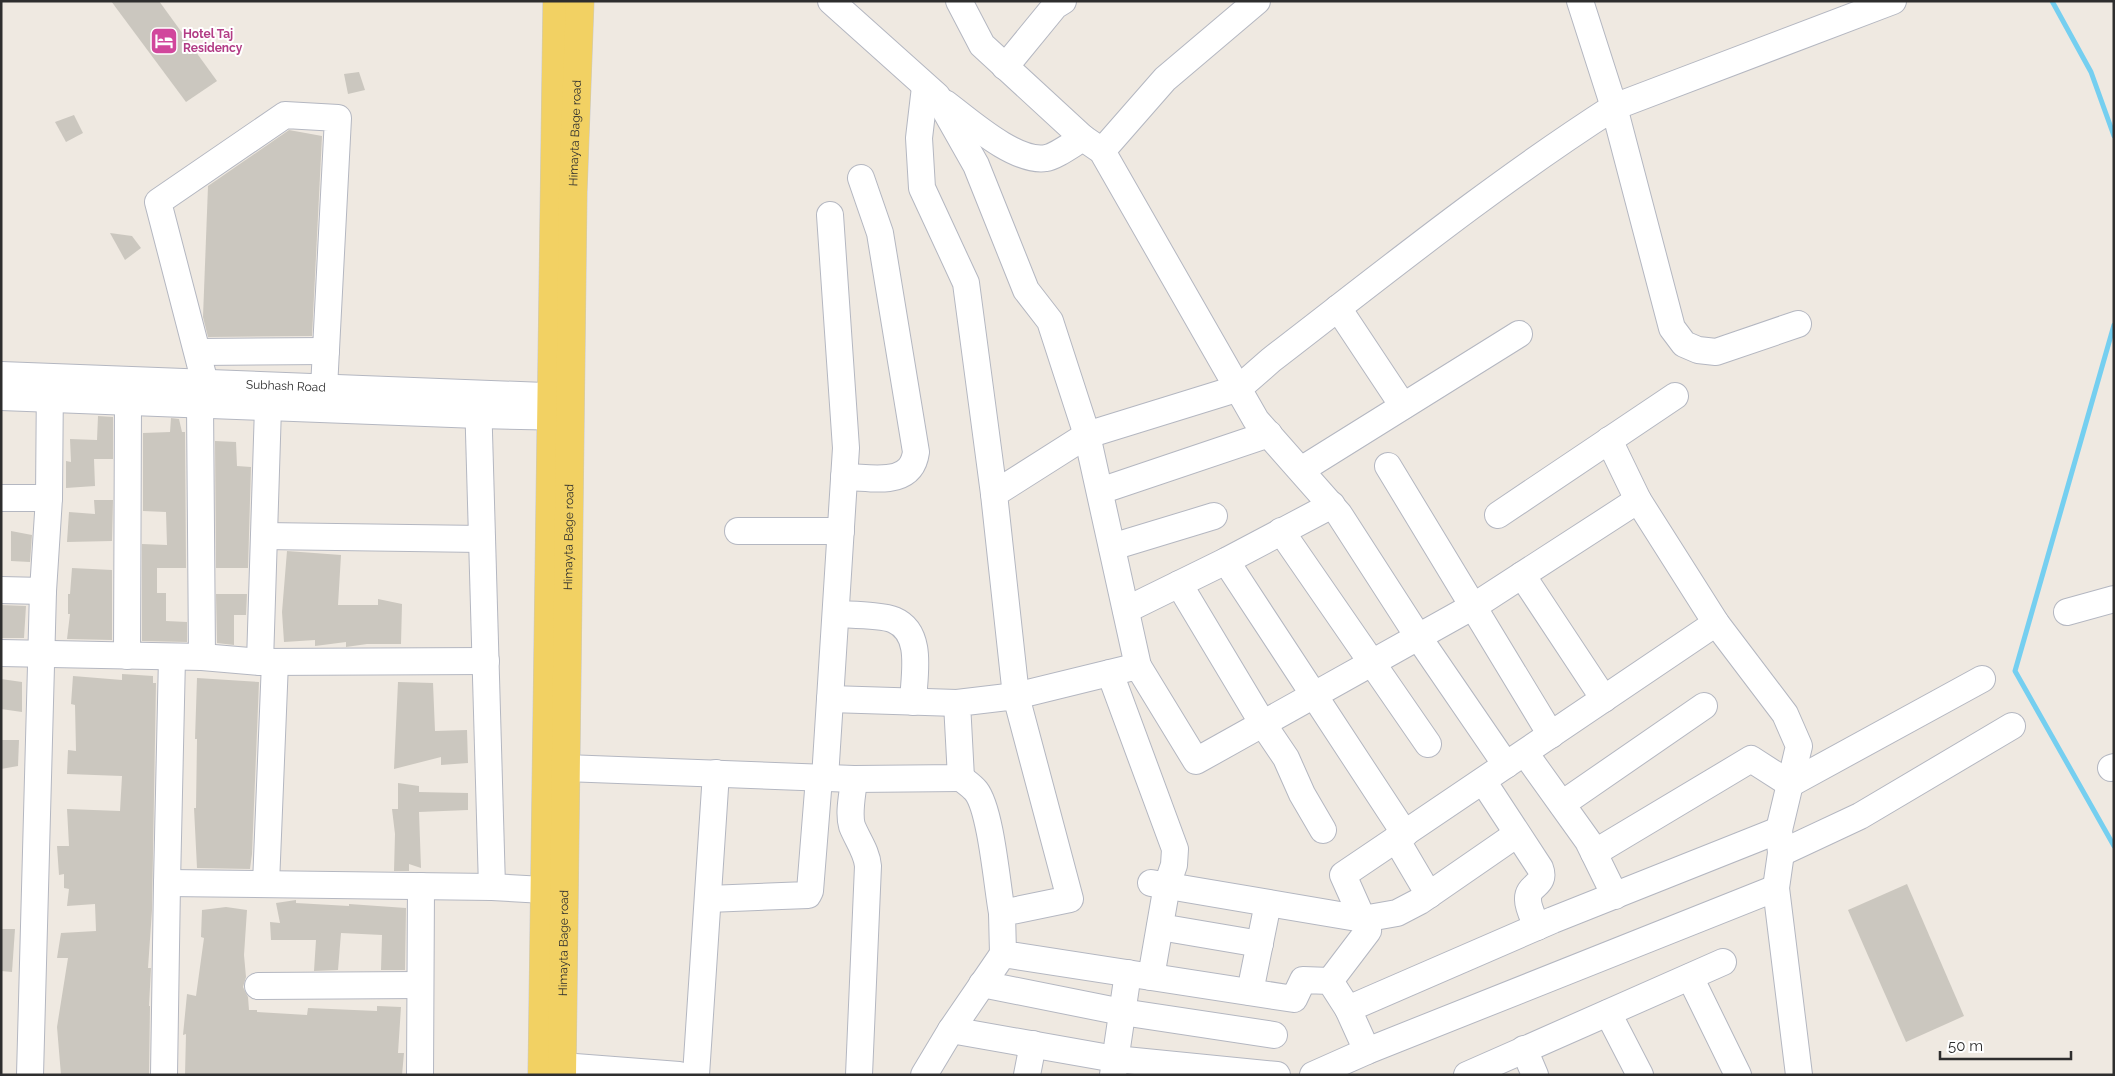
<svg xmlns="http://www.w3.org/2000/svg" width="2115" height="1076" font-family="Raleway,sans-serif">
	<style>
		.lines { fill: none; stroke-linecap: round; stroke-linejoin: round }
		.stream { stroke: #75cff0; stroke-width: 5 }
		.building { fill: #cbc7bf }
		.minor-casing { stroke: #b4b7c1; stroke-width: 28 }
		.major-casing { stroke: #c9c9c9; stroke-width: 29 }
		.minor { stroke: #fff; stroke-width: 26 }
		.major { stroke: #f2d163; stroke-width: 28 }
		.labels { text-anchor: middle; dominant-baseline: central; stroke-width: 4; stroke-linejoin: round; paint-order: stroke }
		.hotel-label { font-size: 12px; font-weight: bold; fill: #b23c85; stroke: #fff; text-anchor: start }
		.street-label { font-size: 12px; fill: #2e2e2e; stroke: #fff }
	</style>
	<rect width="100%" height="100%" fill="#efe9e1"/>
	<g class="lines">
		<g class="stream">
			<path d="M2052,1L2091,72L2114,136"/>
			<path d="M2114,325L2015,671L2114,846"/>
		</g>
	</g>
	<g class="building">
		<path d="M111,1H159L217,81L186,102Z"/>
		<path d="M359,72L365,90L348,94L344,74Z"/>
		<path d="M74,115L83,133L66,142L55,122Z"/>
		<path d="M289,130L322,136L312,336L208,337L203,317L208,186Z"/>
		<path d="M110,233L132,236L141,248L125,260Z"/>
		<path d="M98,416L113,417V459H94L95,486L66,488V461L71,462L70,439L97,440Z"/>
		<path d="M171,418L179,419L182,432H185L186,568H157V593H166V621L187,622V642L142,641V544L167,545L166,512L143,511V433L170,432Z"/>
		<path d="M215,441L236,442L237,466L251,467L248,568H216Z"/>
		<path d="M94,500H113L112,541L67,542L69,512L95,514Z"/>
		<path d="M11,531L32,535L30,562L11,561Z"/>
		<path d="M287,551L341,555L338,605H378V599L402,604L401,644H367L346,647V642L315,646V640L284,642L282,612Z"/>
		<path d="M72,568L112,570V640L67,639L70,614H68V594H70Z"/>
		<path d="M216,594H247L246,615H234V645L217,643Z"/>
		<path d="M1,605L26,606L24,638H1Z"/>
		<path d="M122,674L153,676V683H156L152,910L148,968H151L149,1006H150L149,1075H61L57,1027L68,958H57L61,933L96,931L95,904L67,906L69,889L64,888V874L59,875L57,846H69L67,809L120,811L122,776L67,774L68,750L76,751L75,705L71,704L73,676L122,680Z"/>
		<path d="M197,678L259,682L252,854L250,869L197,868L194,808H196L197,739H195Z"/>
		<path d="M1,679L22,682V712L1,709Z"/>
		<path d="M398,682L433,683L435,731L467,730L468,763L441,765V757L394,769Z"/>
		<path d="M1,740H19L18,766L1,769Z"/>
		<path d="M398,783L419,786V792L468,793V810L419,812L421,868L409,864V871H394L395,834L392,809H398Z"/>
		<path d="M1907,884L1964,1016L1906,1042L1848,910Z"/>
		<path d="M296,900V903L349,906V904L406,908L405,970H381L382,935L341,933L338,970L314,971L316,940H271L270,922L280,923L276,903Z"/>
		<path d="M226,907L247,910L244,955L246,977L243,987L248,997L249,1010H257V1012L307,1015L308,1008L377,1011V1006L401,1007L398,1053H404L402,1075H185L186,1034L183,1035L187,994L196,996L204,938L201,937L202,910Z"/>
		<path d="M1,929H15L12,972L1,971Z"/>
	</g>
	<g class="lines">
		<g class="minor-casing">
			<g id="minor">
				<path d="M831,1L937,96L976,165L1026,290L1050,321L1087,435L1138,666"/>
				<path d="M959,1L982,45L1083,138L1102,151L1256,420L1339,514L1419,638L1506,765"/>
				<path d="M1580,1L1614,107L1893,1"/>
				<path d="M1005,67L1055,6L1063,1"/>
				<path d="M925,87L919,138L922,188L966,283L994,494"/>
				<path d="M945,103C968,120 1015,163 1046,158C1055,157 1074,143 1083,138"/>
				<path d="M1102,151L1165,79L1257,1"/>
				<path d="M1338,308L1403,406"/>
				<path d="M198,352L326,351"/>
				<path id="s1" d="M1,375L570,397"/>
				<path d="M205,383L158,202L285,115L338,118L324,388"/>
				<path d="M1,397L478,415L570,417"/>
				<path d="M478,398L492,887"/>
				<path d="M200,404L202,657"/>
				<path d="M1609,440L1638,500"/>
				<path d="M1388,466L1551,735"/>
				<path d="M1301,470L1519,334"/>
				<path d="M844,477C872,477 911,488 916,452L880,233L861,178"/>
				<path d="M1100,491L1269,434"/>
				<path d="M1,498H49"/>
				<path d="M1498,515L1675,396"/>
				<path d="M738,531H841"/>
				<path d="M1281,531L1428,744"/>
				<path d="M264,536L482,539"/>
				<path d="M1112,547L1214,516"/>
				<path d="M1226,561L1405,834"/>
				<path d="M1522,575L1604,699"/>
				<path d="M1179,584L1263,724L1286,758L1302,794L1323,830"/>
				<path d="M1,590L43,591"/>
				<path d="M1126,610L1226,561L1332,505"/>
				<path d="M2067,612L2114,599"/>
				<path d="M836,614C850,615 883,615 894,620C924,633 914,675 913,702"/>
				<path d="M1,653L202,657L260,662L486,661"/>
				<path d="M127,656L128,402"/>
				<path d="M260,662L268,407"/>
				<path d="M1110,673L1175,849L1174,865L1167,885L1151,977"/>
				<path d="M830,699L957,703"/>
				<path d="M1525,753L1588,841L1615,896"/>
				<path d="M565,768L854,779L961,778L957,703L1016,696L1070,899L1002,913L1003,954"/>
				<path d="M2111,768L2114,767"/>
				<path d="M825,778L846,448L830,215"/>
				<path d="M961,778C966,782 972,786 976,791C991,810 997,886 1002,913"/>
				<path d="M854,779C853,793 848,812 852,826C857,839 867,852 868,866L859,1075"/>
				<path d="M1483,781L1540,868C1547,886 1527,884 1528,900C1528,908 1534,919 1537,927"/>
				<path d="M1562,804L1704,706"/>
				<path d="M1779,830L1799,746L1785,714L1716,623L1638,500L1479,603L1196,761L1138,666L1016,696L994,494L1087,435L1239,388L1271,360C1384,273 1494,184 1614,107L1672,328L1684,344L1698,350L1716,352L1798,324"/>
				<path d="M1396,839L1429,895"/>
				<path d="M1594,853L1751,759L1790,784L1982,679"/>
				<path d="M1781,853L1860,816L2012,726"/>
				<path d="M167,883L492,887L544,890"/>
				<path d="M1151,883L1363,919L1397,913L1420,901L1517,834"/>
				<path d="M266,884L275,662"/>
				<path d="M708,899L808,895L810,891L819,778"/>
				<path d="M1160,927L1260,944"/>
				<path d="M1690,977L1738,1075"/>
				<path d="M1330,981L1368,931L1343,875L1716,623"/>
				<path d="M982,984L1122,1012L1274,1035"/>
				<path d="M258,986L420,985"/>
				<path d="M1250,992L1268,903"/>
				<path d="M1348,1009L1367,1051"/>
				<path d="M1608,1013L1640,1075"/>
				<path d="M951,1030L1115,1059L1277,1075"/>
				<path d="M1524,1049L1535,1075"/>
				<path d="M562,1066L679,1075"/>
				<path d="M30,1075L43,591L49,498L50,377"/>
				<path d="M164,1075L167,883L172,657"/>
				<path d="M420,1075L421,886"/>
				<path d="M696,1075L716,773"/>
				<path d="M924,1075L951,1030L1003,954L1294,999L1303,980L1330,981L1348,1009L1553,920L1779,830L1781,853L1776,888L1799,1075"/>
				<path d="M1027,1075L1033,1044"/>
				<path d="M1113,1075L1128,973"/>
				<path d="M1313,1075L1367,1051L1776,888"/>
				<path d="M1467,1075L1723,962"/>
			</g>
		</g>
		<g class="major-casing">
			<g id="major">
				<path d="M542,1075L557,1"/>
				<path id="s2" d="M562,1075L573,192L580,1"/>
			</g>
		</g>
		<use href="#minor" class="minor"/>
		<use href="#major" class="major"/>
	</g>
	<defs>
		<g id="hotel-square" transform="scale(1.4375)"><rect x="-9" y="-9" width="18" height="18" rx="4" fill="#d1479c" stroke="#fff"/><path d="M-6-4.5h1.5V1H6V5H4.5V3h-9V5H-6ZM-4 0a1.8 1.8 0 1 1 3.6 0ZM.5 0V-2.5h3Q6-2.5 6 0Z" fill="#fff"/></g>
	</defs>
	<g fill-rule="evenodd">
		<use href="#hotel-square" x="164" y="41"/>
	</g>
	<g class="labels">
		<g class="hotel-label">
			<text x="183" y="34">Hotel Taj<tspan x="183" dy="14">Residency</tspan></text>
		</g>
		<g class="street-label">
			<text stroke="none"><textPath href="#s2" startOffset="942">Himayta Bage road</textPath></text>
			<text stroke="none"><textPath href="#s1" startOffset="285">Subhash Road</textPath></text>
			<text stroke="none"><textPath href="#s2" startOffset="538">Himayta Bage road</textPath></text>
			<text stroke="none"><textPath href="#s2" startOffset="132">Himayta Bage road</textPath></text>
		</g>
	</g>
	<rect width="2115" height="1076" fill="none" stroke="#2e2e2e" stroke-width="5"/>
	<path d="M1940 1051v8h131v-8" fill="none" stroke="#2e2e2e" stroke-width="2.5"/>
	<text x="1948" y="1051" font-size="15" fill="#2e2e2e" stroke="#ffffff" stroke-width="4" paint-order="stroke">50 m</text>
</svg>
